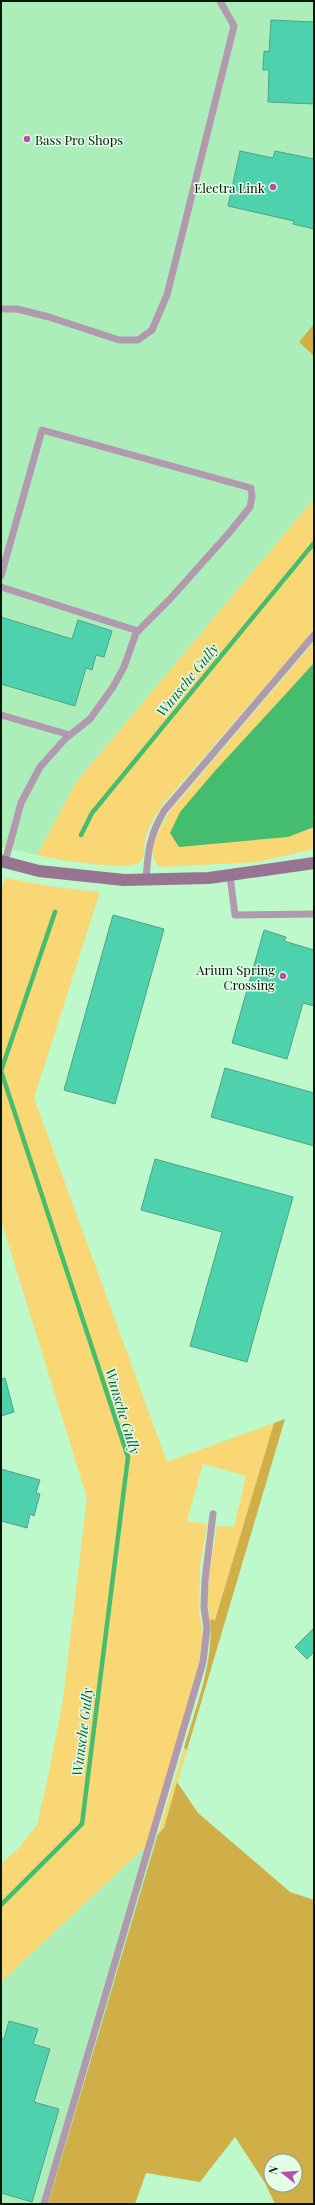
<svg xmlns="http://www.w3.org/2000/svg" width="315" height="2205" font-family="'Playfair Display',serif">
	<style>
		.built { fill: #aceeba }
		.green { fill: #f8d774 }
		.forest { fill: #d0af48; fill-rule: evenodd }
		.water { fill: #45bd6e }
		.lines { fill: none; stroke-linecap: round; stroke-linejoin: round }
		.stream { stroke: #45bd6e; stroke-width: 4.5 }
		.building { fill: #4ed1ad; stroke: #52a189 }
		.lane { stroke: #b29aae; stroke-width: 7 }
		.secondary { stroke: #977592; stroke-width: 12 }
		.poi-dot { fill: #b94eaf; stroke: #e5fce9; stroke-width: 1.5 }
		.labels { text-anchor: middle; dominant-baseline: central; stroke-width: 3; stroke-linejoin: round; paint-order: stroke }
		.poi-label { font-size: 13px; fill: #021708; stroke: #e5fce9; text-anchor: end }
		.water-label { font-size: 14px; font-style: italic; fill: #0d6431; stroke: #e5fce9 }
	</style>
	<rect width="100%" height="100%" fill="#bdf9ca"/>
	<g class="built">
		<path d="M1,1H314V499L77,781L37,855L1,847Z"/>
		<path d="M164,1828L53,2204H1V1982Z"/>
	</g>
	<g class="green">
		<path d="M314,499V630L163,804C157,814 149,825 146,836C143,844 146,856 140,862C129,872 53,859 37,855L77,781Z"/>
		<path d="M314,642V849L256,862L161,867C142,856 162,825 170,811Z"/>
		<path d="M5,878L55,887L100,892L34,1098L167,1462L274,1423L215,1620L210,1619C204,1588 213,1556 217,1526L234,1527L246,1476L203,1464L187,1521L207,1524L200,1567L199,1611L203,1633L199,1663L148,1844L1,1982V1864L18,1849L37,1825L49,1772L63,1699L87,1498L1,1220V892Z"/>
		<path d="M184,1748L187,1750L164,1828L158,1834Z"/>
	</g>
	<g class="forest">
		<path d="M314,324V356L299,342Z"/>
		<path d="M285,1419L187,1750L184,1748C196,1706 214,1663 210,1619L215,1620L274,1423Z"/>
		<path d="M177,1782L198,1813L290,1892L314,1900V2204H275L265,2183L235,2137L200,2182L146,2173L135,2204H48L158,1834L164,1828ZM271,2161H295V2185H271Z"/>
	</g>
	<path class="water" d="M314,663V827L288,837L179,847L170,833L180,812L214,772Z"/>
	<g class="lines">
		<g class="stream">
			<path d="M81,835L92,813L314,543"/>
			<path d="M1,1905L82,1824L128,1457L1,1071L55,912"/>
		</g>
	</g>
	<g class="building">
		<path d="M271,20L314,22V104L268,102L269,70H263L264,51L269,52Z"/>
		<path d="M240,151L273,158L275,151L314,159V229L293,224L294,221L228,206Z"/>
		<path d="M1,617L72,639L78,620L112,631L104,657L96,655L92,670L86,668L75,706L1,684Z"/>
		<path d="M113,915L164,929L115,1104L64,1090Z"/>
		<path d="M264,930L286,937L284,941L314,950V1006L303,1003L287,1059L232,1043Z"/>
		<path d="M225,1068L314,1093V1146L211,1117Z"/>
		<path d="M155,1159L293,1197L247,1362L190,1346L222,1232L141,1210Z"/>
		<path d="M5,1378L14,1412L1,1416V1379Z"/>
		<path d="M1,1469L40,1480L36,1493L40,1494L34,1516L30,1514L27,1528L1,1521Z"/>
		<path d="M314,1628V1652L307,1659L295,1647Z"/>
		<path d="M9,2021L38,2029L33,2044L50,2049L34,2102L59,2109L32,2202L1,2193V2038L4,2039Z"/>
	</g>
	<g class="lines">
		<g class="lane">
			<path d="M1,309H17L49,317L119,340H138L152,330L167,295L234,26L220,1"/>
			<path d="M1,576L42,430L251,488L252,497L250,507L229,533L170,599L136,633L124,667L113,687L90,719L66,738L40,767L21,803L5,862"/>
			<path d="M1,587L138,631"/>
			<path d="M1,715L70,735"/>
			<path d="M230,876L235,915L314,914"/>
			<path d="M146,879C148,851 149,837 164,811L314,635"/>
			<path d="M44,2204L203,1662L207,1628L204,1607L205,1580L213,1514"/>
		</g>
		<path class="secondary" d="M1,861L39,871L124,880L209,878L314,863"/>
	</g>
	<g class="poi-dot">
		<circle cx="27" cy="139" r="4"/>
		<circle cx="273" cy="187" r="4"/>
		<circle cx="283" cy="976" r="4"/>
	</g>
	<g class="labels">
		<g class="poi-label">
			<text x="35" y="139" text-anchor="start">Bass Pro Shops</text>
			<text x="265" y="187">Electra Link</text>
			<text x="275" y="969">Arium Spring<tspan x="275" dy="15">Crossing</tspan></text>
		</g>
		<g class="water-label">
			<text transform="translate(187 680) rotate(-51)">Wunsche Gully</text>
			<text transform="translate(123 1411) rotate(73)">Wunsche Gully</text>
			<text transform="translate(82 1732) rotate(-83)">Wunsche Gully</text>
		</g>
	</g>
	<rect width="315" height="2205" fill="none" stroke="#021708" stroke-width="4"/>
	<g transform="translate(283 2173) rotate(287)"><circle r="19" fill="#e5fce9" stroke="#8aa08f"/>
	<path d="M0-3L7 15L0 10L-7 15Z" fill="#b94eaf"/>
	<text y="-6" font-size="11" font-weight="bold" text-anchor="middle" fill="#021708">N</text>
	</g>
</svg>
